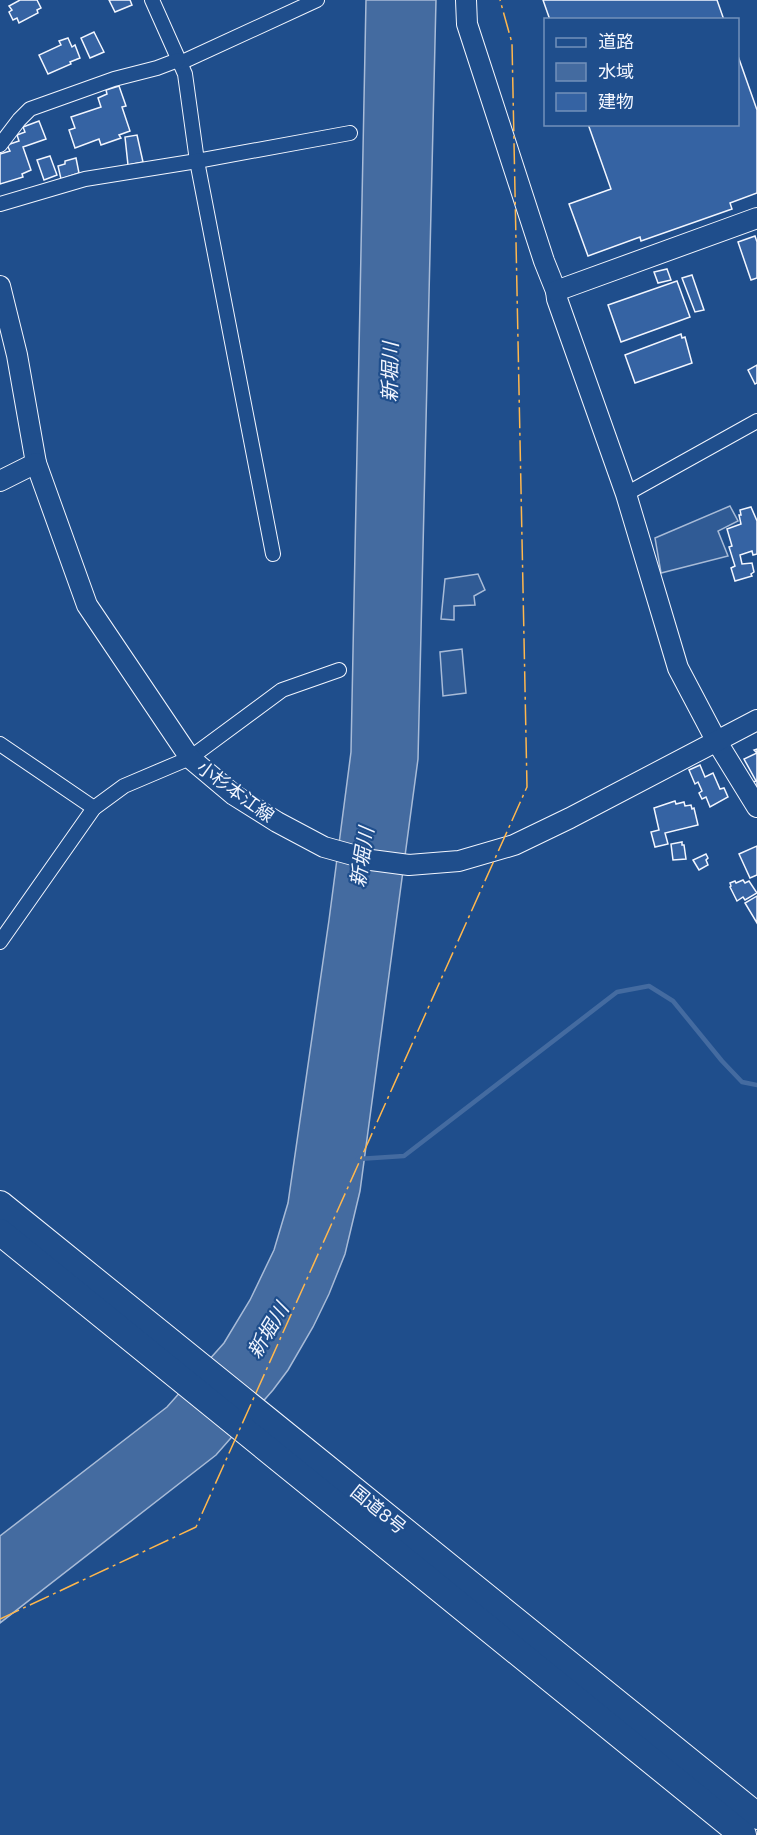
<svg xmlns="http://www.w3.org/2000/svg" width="757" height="1835" font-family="Commissioner,'Noto Sans JP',sans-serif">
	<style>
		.built { fill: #305b95; stroke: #a8bbd7; stroke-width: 1.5 }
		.water { fill: #446ba0; stroke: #a8bbd7; stroke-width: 1.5 }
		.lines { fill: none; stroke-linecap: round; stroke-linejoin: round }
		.stream { stroke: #446ba0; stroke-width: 4.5 }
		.building { fill: #3563a3; stroke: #f2f6ff; stroke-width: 1.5 }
		.street-casing { stroke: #f2f6ff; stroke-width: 16 }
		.secondary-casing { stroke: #f2f6ff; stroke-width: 22 }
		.highway-casing { stroke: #f2f6ff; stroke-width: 28 }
		.street { stroke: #1f4e8c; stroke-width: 14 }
		.secondary { stroke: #1f4e8c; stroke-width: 20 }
		.highway { stroke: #1f4e8c; stroke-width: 26 }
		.power { stroke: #ffb74d; stroke-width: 1.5; stroke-dasharray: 21 4.5 3 4.5; stroke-linecap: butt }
		.labels { text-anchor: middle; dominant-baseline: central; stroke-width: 4.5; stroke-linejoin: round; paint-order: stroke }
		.street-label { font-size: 18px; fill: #f2f6ff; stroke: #1f4e8c }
		.water-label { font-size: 20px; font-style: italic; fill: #f2f6ff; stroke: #1f4e8c }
	</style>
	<rect width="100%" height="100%" fill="#1f4e8c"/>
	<g class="built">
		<path d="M730,506L738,521L718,531L728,556L661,573L655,538Z"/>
		<path d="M478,574L485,590L474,596L475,605L454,606V620L441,619L445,579Z"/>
		<path d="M462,649L466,693L443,696L440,652Z"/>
	</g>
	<path class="water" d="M366,0H436L418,759L360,1191L345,1254L329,1294L313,1327L288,1370L273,1390L216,1455L0,1623V1536L167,1407L224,1343L250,1300L274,1250L288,1203L329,920L351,752Z"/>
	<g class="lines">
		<path class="stream" d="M358,1159L404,1156L617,992L649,986L673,1001L722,1061L742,1082L757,1085"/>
	</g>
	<g class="building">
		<path d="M20,0H37L41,8L37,10L38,13L19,23L17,18L13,20L9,12L12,10L9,6Z"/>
		<path d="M109,0H130L132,5L115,12Z"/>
		<path d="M543,0H717L724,20H550Z"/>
		<path d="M94,32L104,52L90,58L81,38Z"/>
		<path d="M68,38L72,47L75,45L80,58L70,62L71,64L48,74L39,55L61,45L59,41Z"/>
		<path d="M738,56L757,110V193L730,203L732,209L641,241L640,237L588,256L569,204L611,189L588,124H738Z"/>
		<path d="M119,86L126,106L122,107L130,131L119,135L121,138L101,145L99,139L75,148L69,130L75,128L71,117L101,107L98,98L107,94L106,90Z"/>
		<path d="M39,121L46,139L23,147L31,170L22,174L23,177L0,184V154L10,151L7,145L19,141L17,135L25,132L23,127Z"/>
		<path d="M137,135L143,162L128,165L125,137Z"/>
		<path d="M50,156L57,175L44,180L37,160Z"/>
		<path d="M76,158L79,173L61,179L58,166L65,164V161Z"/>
		<path d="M755,236L757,242V278L751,280L738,242Z"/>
		<path d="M667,269L671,280L658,283L654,272Z"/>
		<path d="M692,275L704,310L695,312L682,278Z"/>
		<path d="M677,281L690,317L621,342L608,305Z"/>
		<path d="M681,334L682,338L685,337L692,363L635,383L625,355Z"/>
		<path d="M757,365V383L755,384L748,370Z"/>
		<path d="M751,507L757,521V554L753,555L752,551L740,555L742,564L752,563L754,572L751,574L752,576L735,581L731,568L735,566L729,547L732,546L727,529L741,524L739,515H741L740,510Z"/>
		<path d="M757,749V789L753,782L756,781L744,759L757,753L754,750Z"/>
		<path d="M700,765L705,777L713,773L720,789L724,788L728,797L710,807L706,797L702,799L699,793L702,791L698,782L695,784L689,770Z"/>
		<path d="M675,801L676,804L684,802L685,806L691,805L692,809L694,808L698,825L665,833L668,844L655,847L651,832L659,830L654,808Z"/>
		<path d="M682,842V845H684L686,859L673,860L671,844Z"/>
		<path d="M757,846V875L750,878L739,854Z"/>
		<path d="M706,854L708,858L706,860L708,865L699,870L693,860Z"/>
		<path d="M743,880L745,883L749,881L757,893L745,900L743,897L737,901L730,887L731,886L730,883L735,881L736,883Z"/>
		<path d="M757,896V923L745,903Z"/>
	</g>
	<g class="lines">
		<g class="street-casing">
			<g id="street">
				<path d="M152,0L185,74L197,161L273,554"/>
				<path d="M180,63L317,0"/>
				<path d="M0,145L19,120L30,109L114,79L157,68L178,60"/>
				<path d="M0,204L85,179L197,161L350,133"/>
				<path d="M626,494L757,421"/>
				<path d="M0,744L94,808"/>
				<path d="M0,942L94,808L124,786L190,758L282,690L339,670"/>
			</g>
		</g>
		<g class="secondary-casing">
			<g id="secondary">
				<path d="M466,0L467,24L544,261L556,291L557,299L626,494L678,668L717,742L757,807"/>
				<path d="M0,286L17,355L36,463L87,605L190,758L234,795L277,822L324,847L371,860L409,865L459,861L514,845L570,818L757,720"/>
				<path d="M556,291L757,218"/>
				<path d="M0,481L36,463"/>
			</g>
		</g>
		<g class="highway-casing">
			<g id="highway">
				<path d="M0,1204L757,1816"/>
				<path d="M0,1232L743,1835"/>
			</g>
		</g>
		<use href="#street" class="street"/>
		<use href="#secondary" class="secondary"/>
		<use href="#highway" class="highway"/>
		<path class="power" d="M0,1619L196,1527L527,787L512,43L500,0"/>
	</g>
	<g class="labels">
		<g class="street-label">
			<text transform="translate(236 791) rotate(36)">小杉本江線</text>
			<text transform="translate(379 1509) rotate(39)">国道8号</text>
		</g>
		<g class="water-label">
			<text transform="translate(389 372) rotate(-89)">新堀川</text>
			<text transform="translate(361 857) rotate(-81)">新堀川</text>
			<text transform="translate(267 1330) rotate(-59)">新堀川</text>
		</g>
	</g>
	<rect x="544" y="18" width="195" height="108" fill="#1f4e8c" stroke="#7391ba" stroke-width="1.5"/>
	<rect x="556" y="38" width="30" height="9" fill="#1f4e8c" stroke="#7391ba" stroke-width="1.5"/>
	<text x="598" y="48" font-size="18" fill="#f2f6ff">道路</text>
	<rect x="556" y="63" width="30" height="18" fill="#446ba0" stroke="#7391ba" stroke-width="1.5"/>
	<text x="598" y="78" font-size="18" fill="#f2f6ff">水域</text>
	<rect x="556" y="93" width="30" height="18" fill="#3563a3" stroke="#7391ba" stroke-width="1.5"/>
	<text x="598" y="108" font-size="18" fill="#f2f6ff">建物</text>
</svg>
